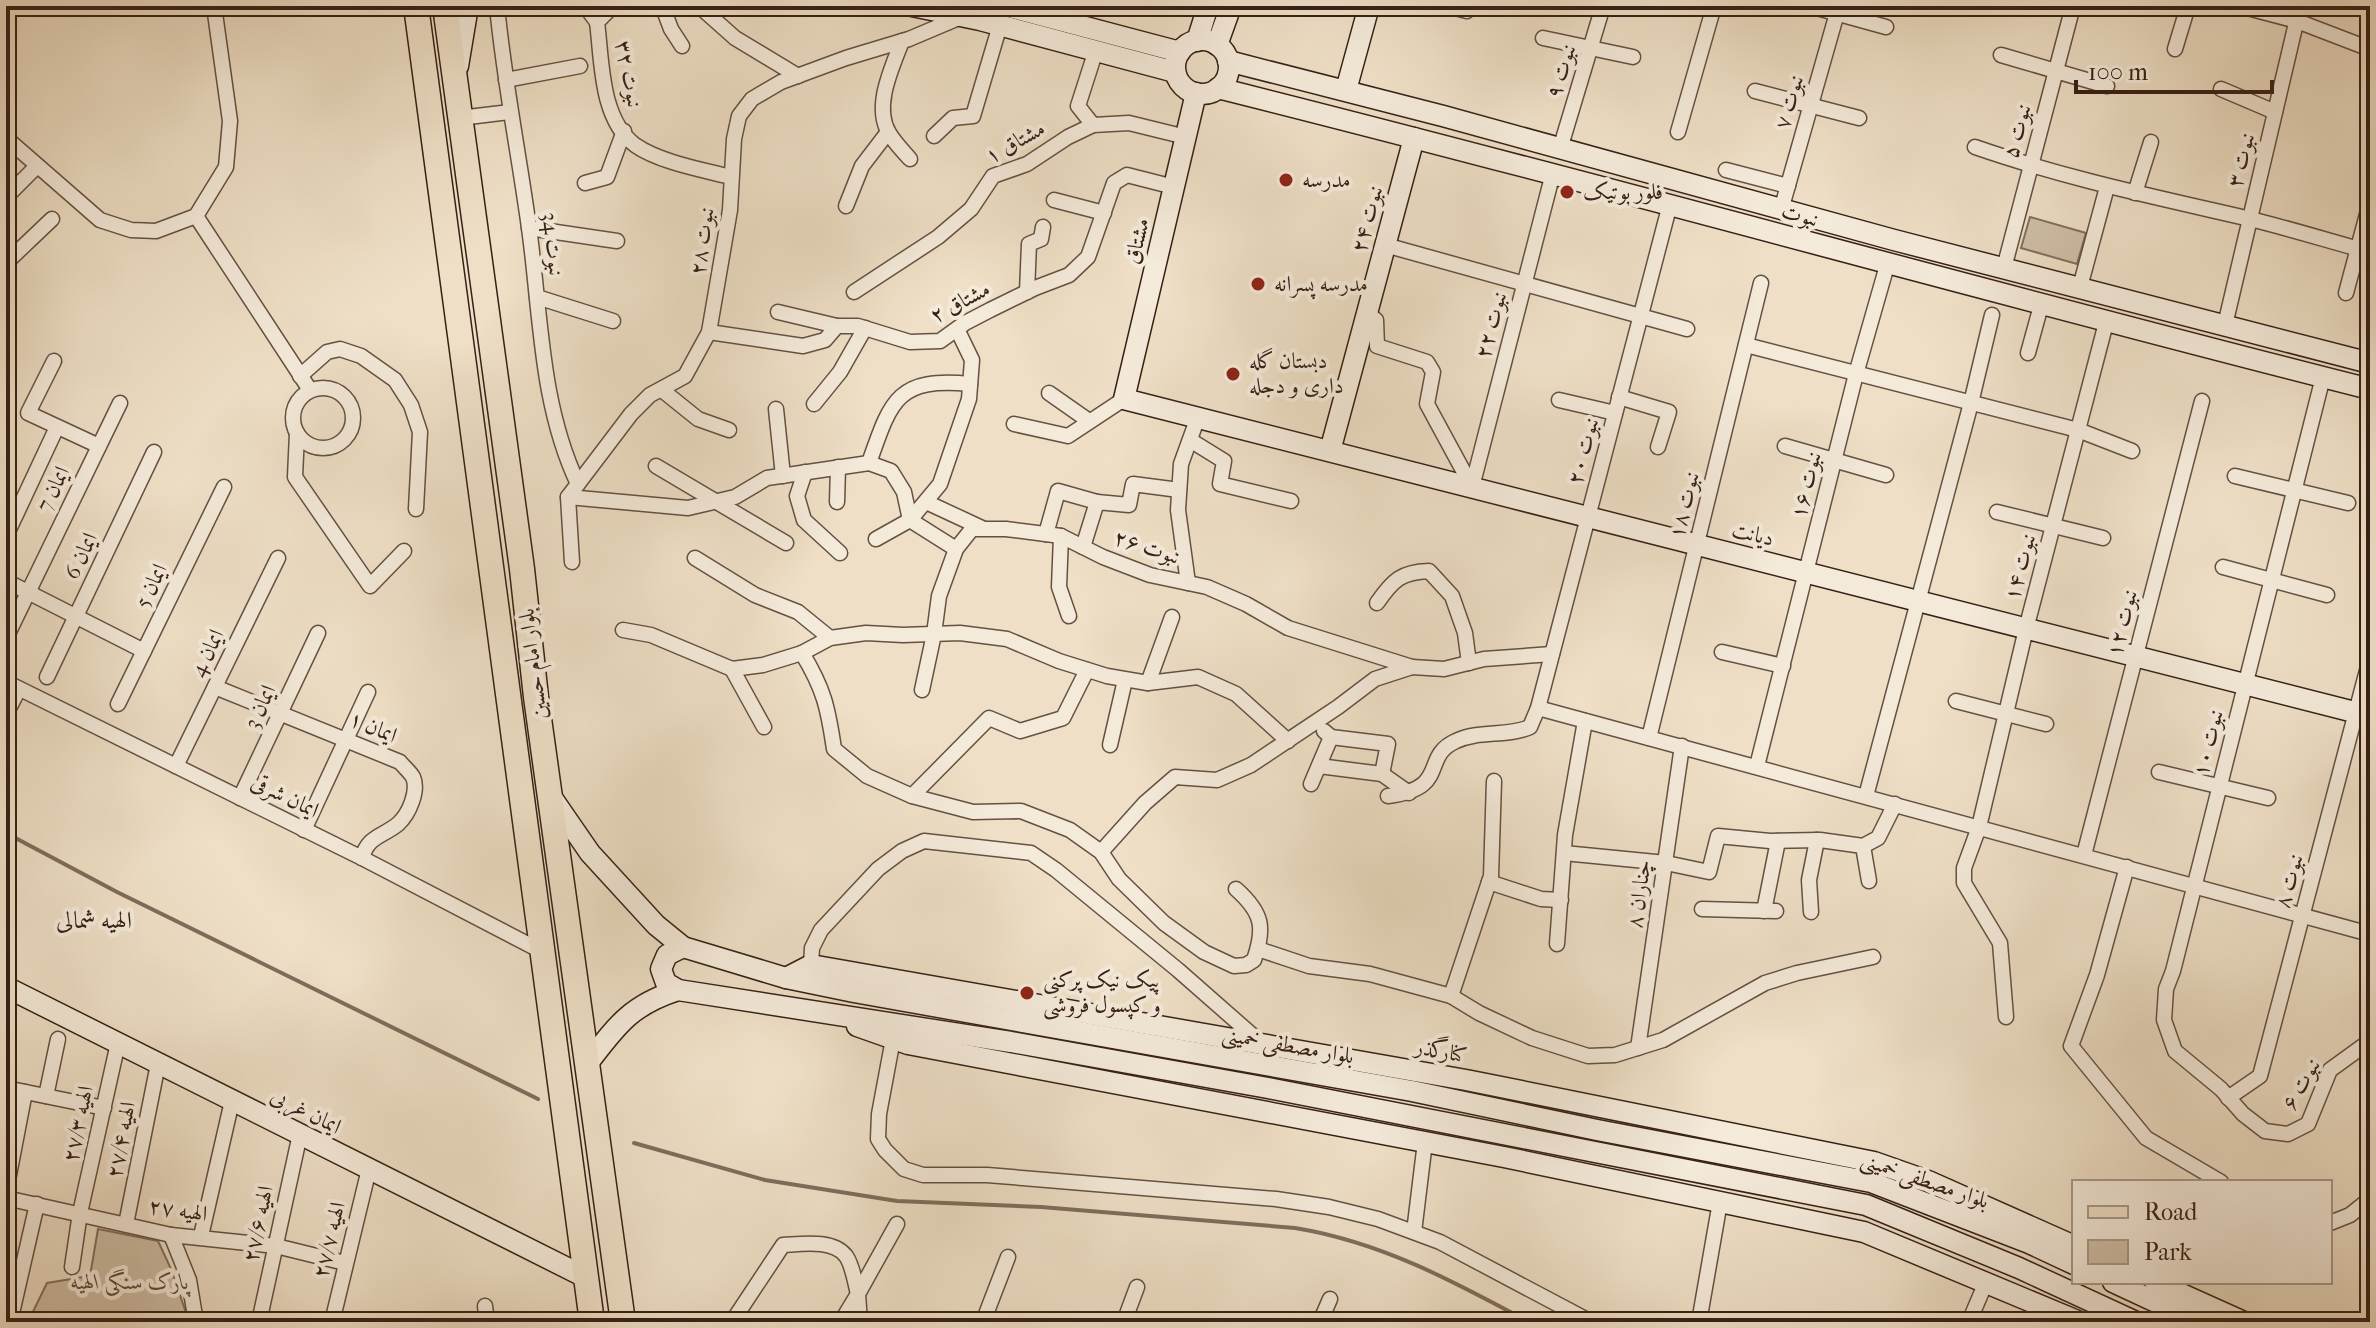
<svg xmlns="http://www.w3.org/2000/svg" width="2376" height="1328" font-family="'IM FELL French Canon',Amiri,serif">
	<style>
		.green { fill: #cfbfa8; stroke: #83705f; stroke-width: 2 }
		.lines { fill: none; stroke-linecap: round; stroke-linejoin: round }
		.stream { stroke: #806c5c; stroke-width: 4 }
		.street-casing { stroke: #655042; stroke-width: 17 }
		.secondary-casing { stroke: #372016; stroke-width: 23 }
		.primary-casing { stroke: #372016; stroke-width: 27 }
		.street { stroke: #f4eada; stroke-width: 14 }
		.secondary { stroke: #f4eada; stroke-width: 20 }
		.primary { stroke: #eedfc6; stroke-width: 24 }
		.poi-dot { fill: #8f2418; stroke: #f4eada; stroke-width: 3 }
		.labels { text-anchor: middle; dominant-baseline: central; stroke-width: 8; stroke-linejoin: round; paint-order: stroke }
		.street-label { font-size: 22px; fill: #372016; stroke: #f4eada }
		.poi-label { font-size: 22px; fill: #372016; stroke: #f4eada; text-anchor: start }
		.park-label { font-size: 22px; font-style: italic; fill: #5d483a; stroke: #f4eada }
		.neighbourhood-label { font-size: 24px; fill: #372016; stroke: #f4eada }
	</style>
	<rect width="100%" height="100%" fill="#eedfc6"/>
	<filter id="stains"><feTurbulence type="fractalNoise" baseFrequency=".0025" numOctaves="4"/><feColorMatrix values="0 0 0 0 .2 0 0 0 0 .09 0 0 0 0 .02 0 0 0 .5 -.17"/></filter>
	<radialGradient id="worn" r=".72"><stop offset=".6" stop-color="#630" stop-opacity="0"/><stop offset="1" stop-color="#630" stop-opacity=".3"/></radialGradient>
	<g class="green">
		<path d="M2030,217L2086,233L2077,264L2021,248Z"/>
		<path d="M98,1229L158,1241L172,1271L189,1322H28L47,1283L90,1276Z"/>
	</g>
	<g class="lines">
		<g class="stream">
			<path d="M6,833L117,892L538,1099"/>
			<path d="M634,1143L765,1180L897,1201L1041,1207L1295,1228C1381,1242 1453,1281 1529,1322"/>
		</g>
		<g class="street-casing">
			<g id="street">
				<path d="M497,6C504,81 519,154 529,228C541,314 540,404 578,484"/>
				<path d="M585,6L597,22"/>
				<path d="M613,6L597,22C602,60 600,119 635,145C659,162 703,170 731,177"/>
				<path d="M668,6L665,13L671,29L682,46"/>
				<path d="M699,6L735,38L798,76"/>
				<path d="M1448,6L1467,11"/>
				<path d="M1810,6L1886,27"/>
				<path d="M2240,6L2297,21L2370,49"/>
				<path d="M1076,24L1081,6"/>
				<path d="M1543,38L1633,57"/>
				<path d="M902,41C892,68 873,106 889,133C894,142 903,151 910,159"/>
				<path d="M2175,49L2188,6"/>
				<path d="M2001,55L2107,86"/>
				<path d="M506,80L580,66"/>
				<path d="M2221,89L2275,112"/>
				<path d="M1755,91L1859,118"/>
				<path d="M460,118L510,112"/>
				<path d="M1093,125L1078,106L1096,50"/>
				<path d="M1678,132L1714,6"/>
				<path d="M934,136L953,118L973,116L1000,25"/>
				<path d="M6,138L100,220L131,230L156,231L196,216L226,167L230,121L214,6"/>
				<path d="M1975,147C2064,178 2155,197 2246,218C2288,228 2329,241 2370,252"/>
				<path d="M1560,149L1603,6"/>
				<path d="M1726,170L1788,186"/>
				<path d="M585,183L607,177L624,131"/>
				<path d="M2135,193L2151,142"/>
				<path d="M6,197L37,166"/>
				<path d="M1054,200L1104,213"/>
				<path d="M846,206L862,166L888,132"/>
				<path d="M1781,210L1839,6"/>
				<path d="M196,216L310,390"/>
				<path d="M529,228L617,241"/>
				<path d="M1385,245L1687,329"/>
				<path d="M6,255L10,259L52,219"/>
				<path d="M2004,268L2073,6"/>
				<path d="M2080,287L2107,187"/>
				<path d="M854,292L938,237L971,209L993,176L1027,164L1068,137L1093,125L1129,123L1186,137"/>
				<path d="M1027,292L1029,244L1041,239L1043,227"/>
				<path d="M2346,293L2370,203"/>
				<path d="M537,297L613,321"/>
				<path d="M778,312L837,326"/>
				<path d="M1367,313L1376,320L1377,346L1427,362L1433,372L1427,404L1472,487"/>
				<path d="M2225,325L2300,6"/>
				<path d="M709,332L803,346L825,340L837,326H858L910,342L940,341L965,323L990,310L1035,288L1069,275L1088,257L1114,183L1127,175L1174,187"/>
				<path d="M1746,345L2078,430L2132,451"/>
				<path d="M2028,353L2042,302"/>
				<path d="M54,361L28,413L99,446"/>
				<path d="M300,376L327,352L340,349L361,356L395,380L411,405L420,432L416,509"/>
				<path d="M2323,377L2173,971L2166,989L2164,1020L2175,1051L2221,1089L2243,1114L2265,1131L2288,1134L2308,1124L2330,1070L2370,1041"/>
				<circle cx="323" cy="418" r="30"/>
				<path d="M662,390L698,419L729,430"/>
				<path d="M1049,393L1089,421"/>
				<path d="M1619,397L1669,412L1658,447"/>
				<path d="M1559,400L1615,413"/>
				<path d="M814,404L840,372L865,328"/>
				<path d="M776,409L783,476"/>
				<path d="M1014,424L1068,436L1124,399"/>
				<path d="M297,433L295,477L370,586L404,551"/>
				<path d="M1190,440L1224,461L1220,484L1291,501"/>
				<path d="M1785,446L1886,475"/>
				<path d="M869,463C891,400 897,377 970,384"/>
				<path d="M656,466L786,543"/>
				<path d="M805,472L797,496L804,520L840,553"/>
				<path d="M2235,476L2348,503"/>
				<path d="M1472,487L1553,173"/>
				<path d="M568,497L688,508L735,497L767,478L869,463L891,471L904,492L910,520L956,549"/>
				<path d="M837,502L838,467"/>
				<path d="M926,502L982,528"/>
				<path d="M1997,512L2103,538"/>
				<path d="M1046,534L1058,491L1097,502"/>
				<path d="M6,536L57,427"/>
				<path d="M1061,536L1059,587L1069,616"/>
				<path d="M876,539L910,520L940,484L969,399L972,360L957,329"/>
				<path d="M1083,547L1097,502L1129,505L1133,484L1179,490"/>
				<path d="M695,558L755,595L798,612L830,638"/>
				<path d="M572,562L568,497L631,414L650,395L685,376L709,332L730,210L734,139L739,116L752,99L781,82L846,58L909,39L961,17"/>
				<path d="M2223,567L2327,595"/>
				<path d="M6,581L144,651"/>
				<path d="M1188,583L1178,510L1181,464L1198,417"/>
				<path d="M1377,603C1393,580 1401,572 1429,571L1452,596L1465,633L1469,663"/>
				<path d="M623,630L651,635L732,669L763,665L802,653L830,638L866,633L903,635L960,633L1007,639L1059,661L1107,676L1148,683L1198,677L1236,694L1288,741"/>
				<path d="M6,638L120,403"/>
				<path d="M1722,652L1783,666"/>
				<path d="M802,653C824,689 828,708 834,749L867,776L912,796L973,812L1021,811L1070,830L1101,852L1119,879L1164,923L1204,952L1234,966L1246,965L1254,960C1265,928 1263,913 1236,889"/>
				<path d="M732,669L764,727"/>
				<path d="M47,677L154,452"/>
				<path d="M6,682L362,858L543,952"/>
				<path d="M1148,683L1172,617"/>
				<path d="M215,687L400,762C404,767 410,772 413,777C419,791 409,814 398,824C382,837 368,836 362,858"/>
				<path d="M922,690L934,634L939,596L956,549L972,529H1006L1061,536L1103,557L1150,575L1207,587L1246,604L1288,628L1412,667"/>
				<path d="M1956,701L2046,724"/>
				<path d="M118,704L224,487"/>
				<path d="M1538,708L2370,934"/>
				<path d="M6,714L19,689"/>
				<path d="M1331,737L1388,744L1382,774"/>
				<path d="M1649,738L1761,283"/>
				<path d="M1110,745L1125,680"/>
				<path d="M176,766L278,558"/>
				<path d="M1319,766L1382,774L1409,793"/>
				<path d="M1757,766L1856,374L1888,262"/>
				<path d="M2159,772L2268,798"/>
				<path d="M1311,784L1331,737L1324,731"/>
				<path d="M912,796L989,718L1020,731L1063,718L1087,670"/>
				<path d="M1388,796C1451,788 1420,757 1456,741C1479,730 1507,737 1530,727L1538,708L1670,204"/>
				<path d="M1866,796L1971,403L1992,315"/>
				<path d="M240,798L318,633"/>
				<path d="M304,830L368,692"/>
				<path d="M1863,846L1869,881"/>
				<path d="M1101,852L1145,803L1175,777L1217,780L1251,765L1338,707L1375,679L1412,667L1444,669L1484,659L1552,654"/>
				<path d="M1564,853L1666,863L1709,872L1718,836L1770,841L1820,840L1863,846L1878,838L1895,804"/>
				<path d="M2084,855L2202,401"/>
				<path d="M2127,867L2097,975L2071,1046L2146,1138L2221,1182"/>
				<path d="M1489,882L1541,899L1561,900"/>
				<path d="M1702,909L1776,911"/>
				<path d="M1764,911L1778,841"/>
				<path d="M1811,912L1809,880L1817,840"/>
				<path d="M1557,944L1565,835L1585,721"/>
				<path d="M1258,949L1309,966L1370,974L1451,996L1479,1013L1532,1038L1588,1056L1615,1055L1663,1040L1765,983L1797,973L1873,957"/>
				<path d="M811,965L812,948L821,930L878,869L902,851L924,841L1031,853L1056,870L1178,970L1260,1042"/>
				<path d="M1451,996L1491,876L1494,781"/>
				<path d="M2006,1017L2000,943L1964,883V868L1979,827L2026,629L2107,319"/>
				<path d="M893,1039L879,1114L878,1139L885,1150L904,1169L923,1175H987L1276,1199L1329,1207L1378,1219L1440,1242L1591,1322"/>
				<path d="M1638,1048L1682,746"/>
				<path d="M6,1088L104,1108"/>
				<path d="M46,1096L58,1039"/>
				<path d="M2228,1098L2260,1076L2370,659"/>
				<path d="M6,1191L25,1092"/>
				<path d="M6,1198L171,1235L276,1246L345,1263"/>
				<path d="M2330,1223L2350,1215L2370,1199"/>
				<path d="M126,1224L158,1064"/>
				<path d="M1414,1232L1425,1142"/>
				<path d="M171,1235L189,1280L196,1322"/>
				<path d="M201,1236L232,1101"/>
				<path d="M72,1267L80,1213L118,1043"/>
				<path d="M485,1306L487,1322"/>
				<path d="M10,1322L37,1204"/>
				<path d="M259,1322L300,1134"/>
				<path d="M332,1322L369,1169"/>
				<path d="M732,1322L783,1245C802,1244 833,1239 846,1256C853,1266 855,1283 858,1294L841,1322"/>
				<path d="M860,1322L858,1294L897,1224"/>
				<path d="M983,1322L1008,1257"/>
				<path d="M1124,1322L1137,1287"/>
				<path d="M1320,1322L1330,1299"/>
				<path d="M1699,1322L1720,1202"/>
				<path d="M1969,1322L1986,1282"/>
			</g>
		</g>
		<g class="secondary-casing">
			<g id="secondary">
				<path d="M912,6L980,20L1175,72"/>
				<path d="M1006,6L1180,52"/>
				<circle cx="1202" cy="67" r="27"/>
				<path d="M1197,41L1208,6"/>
				<path d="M1217,45L1231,6"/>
				<path d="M1228,61L1443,116L1894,240L2370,363"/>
				<path d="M458,66L468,6"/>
				<path d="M1218,88C1603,184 1985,292 2370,389"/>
				<path d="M1346,90L1369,6"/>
				<path d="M1196,93L1124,399L2370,716"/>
				<path d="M1330,451L1414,138"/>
				<path d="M550,795L590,853L656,925L683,947L786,978L854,992L1412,1091L1597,1130L1871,1182L2029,1243L2074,1264"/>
				<path d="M786,978L811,965L1466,1080L1874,1162L1928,1181L2074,1246"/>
				<path d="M6,987L585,1277"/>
				<path d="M678,990L666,983L661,969L667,955L683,947"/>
				<path d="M857,1026L908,1044L1504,1157L1864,1232L2080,1322"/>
				<path d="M588,1063C617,1025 631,1005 678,990L1011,1042L1268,1088L1866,1205L2019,1268L2136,1322"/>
				<path d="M2113,1282L2199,1322"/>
				<path d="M2155,1282L2244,1322"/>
			</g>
		</g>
		<g class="primary-casing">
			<g id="primary">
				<path d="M416,6L592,1322"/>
				<path d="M445,6L522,569L536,697L623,1322"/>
			</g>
		</g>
		<use href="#street" class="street"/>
		<use href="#secondary" class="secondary"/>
		<use href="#primary" class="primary"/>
	</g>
	<g class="poi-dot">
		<circle cx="1286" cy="180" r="8"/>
		<circle cx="1567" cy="192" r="8"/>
		<circle cx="1258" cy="284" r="8"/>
		<circle cx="1233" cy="374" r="8"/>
		<circle cx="1027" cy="993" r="8"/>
	</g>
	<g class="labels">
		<g class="street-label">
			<text transform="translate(1561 71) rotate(-73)">نبوت ۹</text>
			<text transform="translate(629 74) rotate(79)">نبوت ۳۲</text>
			<text transform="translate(1789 102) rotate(-74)">نبوت ۷</text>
			<text transform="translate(2017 131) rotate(-75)">نبوت ۵</text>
			<text transform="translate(1015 142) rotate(-29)">مشتاق ۱</text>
			<text transform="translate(2241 160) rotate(-76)">نبوت ۳</text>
			<text transform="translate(1800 215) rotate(15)">نبوت</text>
			<text transform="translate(1367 219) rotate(-75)">نبوت ۲۴</text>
			<text transform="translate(702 241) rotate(-82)">نبوت ۲۸</text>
			<text transform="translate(1137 241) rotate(-77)">مشتاق</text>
			<text transform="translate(553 244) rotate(83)">نبوت 34</text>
			<text transform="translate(960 302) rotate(-28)">مشتاق ۲</text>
			<text transform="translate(1491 325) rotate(-75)">نبوت ۲۲</text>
			<text transform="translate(1583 451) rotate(-75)">نبوت ۲۰</text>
			<text transform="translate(1806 485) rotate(-76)">نبوت ۱۶</text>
			<text transform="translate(53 489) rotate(-64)">ایمان 7</text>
			<text transform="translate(1684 505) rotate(-76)">نبوت ۱۸</text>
			<text transform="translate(1753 534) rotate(14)">دیانت</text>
			<text transform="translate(1147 547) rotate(18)">نبوت ۲۶</text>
			<text transform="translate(81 556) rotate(-65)">ایمان 6</text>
			<text transform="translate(2020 567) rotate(-75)">نبوت ۱۴</text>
			<text transform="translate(151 586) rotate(-64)">ایمان 5</text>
			<text transform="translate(2122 623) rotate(-76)">نبوت ۱۲</text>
			<text transform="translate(207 653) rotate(-64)">ایمان 4</text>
			<text transform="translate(533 664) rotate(-97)">بلوار امام حسین</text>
			<text transform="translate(260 707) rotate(-65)">ایمان 3</text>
			<text transform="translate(373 727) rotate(23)">ایمان ۱</text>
			<text transform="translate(2208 743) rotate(-76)">نبوت ۱۰</text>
			<text transform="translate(285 796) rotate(26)">ایمان شرقی</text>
			<text transform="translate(2289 881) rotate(-75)">نبوت ۸</text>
			<text transform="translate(1639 894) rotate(-82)">چناران ۸</text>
			<text transform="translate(1288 1045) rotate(10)">بلوار مصطفی خمینی</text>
			<text transform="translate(1441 1051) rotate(11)">کنارگذر</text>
			<text transform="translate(2301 1084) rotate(-60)">نبوت ۶</text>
			<text transform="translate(306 1111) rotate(27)">ایمان غربی</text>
			<text transform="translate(78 1124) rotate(-78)">الهیه ۲۷/۳</text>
			<text transform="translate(121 1140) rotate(-79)">الهیه ۲۷/۴</text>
			<text transform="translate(1925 1180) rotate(19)">بلوار مصطفی خمینی</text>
			<text transform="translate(178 1210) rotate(8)">الهیه ۲۷</text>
			<text transform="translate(258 1224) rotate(-78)">الهیه ۲۷/۶</text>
			<text transform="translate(329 1240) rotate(-76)">الهیه ۲۷/۷</text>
		</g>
		<g class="poi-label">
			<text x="1302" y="180">مدرسه</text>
			<text x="1583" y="192">فلور بوتیک</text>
			<text x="1274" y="284">مدرسه پسرانه</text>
			<text x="1249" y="361">دبستان گله<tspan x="1249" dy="25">داری و دجله</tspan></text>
			<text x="1043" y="980">پیک نیک پرکنی<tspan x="1043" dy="25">و کپسول فروشی</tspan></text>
		</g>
		<g class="park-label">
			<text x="130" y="1282">پارک سنگی الهیه</text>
		</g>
		<g class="neighbourhood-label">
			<text x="94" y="920">الهیه شمالی</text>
		</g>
	</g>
	<rect width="2376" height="1328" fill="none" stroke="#eedfc6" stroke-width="32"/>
	<rect x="8" y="8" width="2360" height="1312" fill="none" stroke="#372016" stroke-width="4"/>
	<rect x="16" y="16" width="2344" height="1296" fill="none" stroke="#372016" stroke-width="2"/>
	<rect x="2072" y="1180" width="260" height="104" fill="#f4eada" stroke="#a8998c" stroke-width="2"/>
	<rect x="2088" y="1206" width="40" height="12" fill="#eedfc6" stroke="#a8998c" stroke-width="2"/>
	<text x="2144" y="1220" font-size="24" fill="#372016">Road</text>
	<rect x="2088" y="1240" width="40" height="24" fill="#cfbfa8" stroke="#a8998c" stroke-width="2"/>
	<text x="2144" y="1260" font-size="24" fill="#372016">Park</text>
	<path d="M2076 80v12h196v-12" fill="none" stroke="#372016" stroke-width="4"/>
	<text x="2088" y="80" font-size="24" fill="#372016" stroke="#f4eada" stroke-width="6" paint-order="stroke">100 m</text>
	<rect width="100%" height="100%" filter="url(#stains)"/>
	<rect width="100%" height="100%" fill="url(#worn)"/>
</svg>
